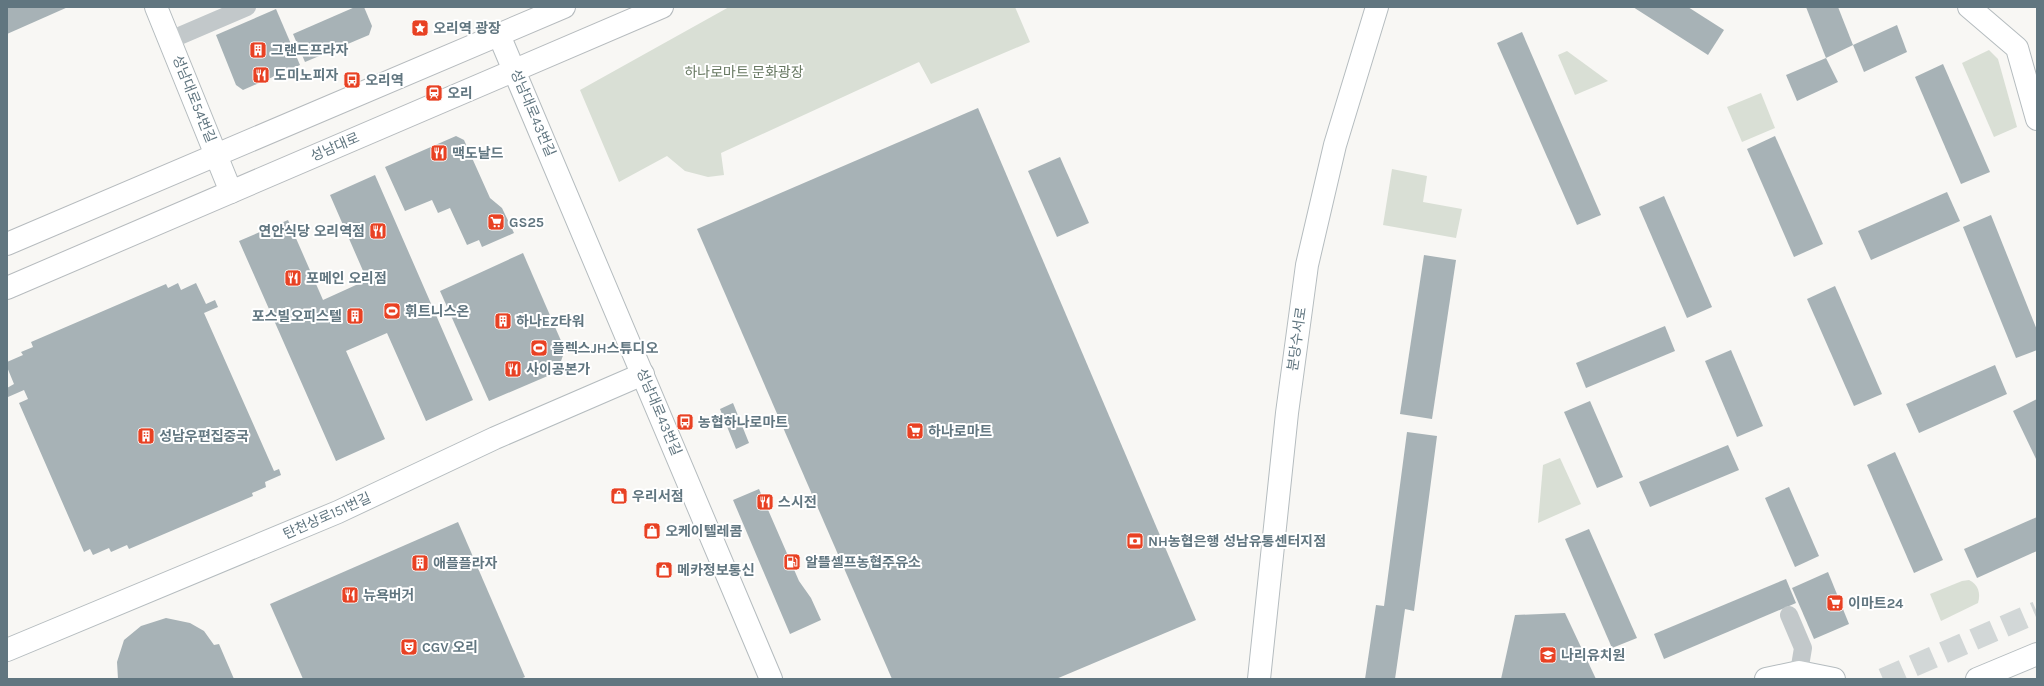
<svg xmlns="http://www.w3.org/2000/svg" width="2044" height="686" font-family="Karla,'Noto Sans KR',sans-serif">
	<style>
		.green { fill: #d9dfd5 }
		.building { fill: #a7b2b6 }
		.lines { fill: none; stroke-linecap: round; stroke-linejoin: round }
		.highway-tunnel { stroke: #d2d7d7; stroke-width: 22; stroke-dasharray: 22 11; stroke-linecap: butt }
		.secondary-casing { stroke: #b5bcbf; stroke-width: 24 }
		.primary-casing { stroke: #b6bbbe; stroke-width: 24 }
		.street { stroke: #c2c8ca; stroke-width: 18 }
		.secondary { stroke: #fff; stroke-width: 22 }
		.primary { stroke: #fff; stroke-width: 22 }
		.labels { text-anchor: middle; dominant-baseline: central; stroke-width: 4; stroke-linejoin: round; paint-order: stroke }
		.poi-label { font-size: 14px; font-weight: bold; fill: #617680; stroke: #fff; text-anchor: start }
		.park-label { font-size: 14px; fill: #677861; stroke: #fff }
		.street-label { font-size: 14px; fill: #617680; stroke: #fff }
	</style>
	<rect width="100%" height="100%" fill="#f8f7f4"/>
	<g class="green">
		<path d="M729,7H1015L1030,42L931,84L919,62L721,153L724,175L708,177L685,171L667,156L619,182L580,90Z"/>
		<path d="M1989,50L1998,59L2017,127L1994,137L1962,63Z"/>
		<path d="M1567,51L1608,81L1575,95L1558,55Z"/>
		<path d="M1761,93L1775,128L1742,142L1727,107Z"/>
		<path d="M1392,169L1427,176L1423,202L1462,209L1456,238L1383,225Z"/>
		<path d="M1560,458L1581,504L1538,523L1543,465Z"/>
		<path d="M1969,580C1978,584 1981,593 1978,603L1941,621L1930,594L1962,581Z"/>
	</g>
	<g class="building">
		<path d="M7,7H68L7,34Z"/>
		<path d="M355,7H364L372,26L369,35L305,62L293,34Z"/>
		<path d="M1633,7H1688L1724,30L1708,55Z"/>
		<path d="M1806,7H1838L1853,45L1826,58Z"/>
		<path d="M276,9L300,65L243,90L236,85L216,35Z"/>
		<path d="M1897,25L1907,52L1864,72L1853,45Z"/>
		<path d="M1522,32L1601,215L1577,225L1497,43Z"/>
		<path d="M1826,58L1838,82L1797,101L1786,75Z"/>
		<path d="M1943,64L1990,172L1961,184L1915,77Z"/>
		<path d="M978,108L1196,620L1056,679H892L697,229Z"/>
		<path d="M456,136L464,140L490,198L502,208L514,233L482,247L479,240L467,245L450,208L438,213L432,200L405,211L385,167Z"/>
		<path d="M1775,136L1823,244L1794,257L1747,149Z"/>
		<path d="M1060,157L1089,223L1057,237L1028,171Z"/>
		<path d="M375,175L473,400L426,421L387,333L346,351L385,439L336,461L239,241L288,220L323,300L367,280L330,195Z"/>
		<path d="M1947,192L1960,221L1871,260L1858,231Z"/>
		<path d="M1664,196L1712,307L1687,318L1639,207Z"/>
		<path d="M1991,215L2037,330V350L2016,358L1963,227Z"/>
		<path d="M523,253L565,350L557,372L489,401L440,291Z"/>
		<path d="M1424,255L1456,260L1432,419L1400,414Z"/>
		<path d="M178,283L181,290L196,283L206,304L215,300L218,307L204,313L274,471L279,469L281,475L265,482L266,487L252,493L253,496L129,549L127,545L111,552L109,548L93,555L90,549L84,552L19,403L28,399L24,390L8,397L7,388L14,384L7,367V362L23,355L21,352L33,347L31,342L166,284L168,288Z"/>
		<path d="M1835,286L1882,394L1854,406L1807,299Z"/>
		<path d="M1665,326L1675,351L1586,388L1576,363Z"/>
		<path d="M1731,350L1763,426L1737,437L1705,361Z"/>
		<path d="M1995,365L2007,394L1919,433L1906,404Z"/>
		<path d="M2037,399V461L2013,411Z"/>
		<path d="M1590,401L1623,477L1597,488L1564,412Z"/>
		<path d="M733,403L749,443L736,449L720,409Z"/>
		<path d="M1407,432L1437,436L1414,611L1405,609L1395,679H1365L1376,605L1384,606Z"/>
		<path d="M1728,445L1739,470L1650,507L1639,482Z"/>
		<path d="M1895,452L1943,560L1914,573L1867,465Z"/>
		<path d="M1789,487L1819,556L1795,567L1765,498Z"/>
		<path d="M759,489L799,581L811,598L821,620L790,634L733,500Z"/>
		<path d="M2037,517V551L1977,578L1964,549Z"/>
		<path d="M458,522L525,677L520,679H303L270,604Z"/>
		<path d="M1589,529L1637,638L1612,648L1565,539Z"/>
		<path d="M1828,572L1849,624L1814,639L1792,588Z"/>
		<path d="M1786,579L1796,603L1664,659L1654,634Z"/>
		<path d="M1565,613L1596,679H1501L1515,615Z"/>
		<path d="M166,618L190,623L204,631L214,645L219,644L234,679H118L117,662L124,640L141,626Z"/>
	</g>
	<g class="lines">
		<path class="highway-tunnel" d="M1883,679L2037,612"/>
		<g class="secondary-casing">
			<g id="secondary">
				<path d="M156,7L231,192"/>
				<path d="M1969,7L2017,48L2037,119"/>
				<path d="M499,35L771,679"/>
				<path d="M7,650L338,512L495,438L643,374"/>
				<path d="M1259,679L1287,413L1307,265L1335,145L1377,7"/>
				<path d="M1766,679L1799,672L1834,679"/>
				<path d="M1977,679L2037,654"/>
			</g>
		</g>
		<g class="primary-casing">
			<g id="primary">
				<path d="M7,244L564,7"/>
				<path d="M7,288L662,7"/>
			</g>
		</g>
		<g class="street">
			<path d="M170,40L247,7"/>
			<path d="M1789,615L1803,648L1799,672"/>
		</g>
		<use href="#secondary" class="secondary"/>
		<use href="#primary" class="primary"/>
	</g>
	<defs>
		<g id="sight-square" transform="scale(0.9)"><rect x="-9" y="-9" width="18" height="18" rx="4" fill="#e84123" stroke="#fff"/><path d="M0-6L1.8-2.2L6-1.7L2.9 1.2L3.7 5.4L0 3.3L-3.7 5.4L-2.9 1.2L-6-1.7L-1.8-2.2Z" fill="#fff"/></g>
		<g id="building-square" transform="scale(0.9)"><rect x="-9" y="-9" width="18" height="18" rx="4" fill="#e84123" stroke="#fff"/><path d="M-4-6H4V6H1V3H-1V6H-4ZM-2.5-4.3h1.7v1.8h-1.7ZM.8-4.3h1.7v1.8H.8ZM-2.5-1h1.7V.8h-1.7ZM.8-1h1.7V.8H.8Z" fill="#fff"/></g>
		<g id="restaurant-square" transform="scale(0.9)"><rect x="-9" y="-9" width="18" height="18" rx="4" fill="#e84123" stroke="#fff"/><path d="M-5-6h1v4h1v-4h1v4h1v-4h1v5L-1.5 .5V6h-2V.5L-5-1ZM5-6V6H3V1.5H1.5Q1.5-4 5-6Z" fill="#fff"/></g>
		<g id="bus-square" transform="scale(0.9)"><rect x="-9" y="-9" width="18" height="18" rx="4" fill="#e84123" stroke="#fff"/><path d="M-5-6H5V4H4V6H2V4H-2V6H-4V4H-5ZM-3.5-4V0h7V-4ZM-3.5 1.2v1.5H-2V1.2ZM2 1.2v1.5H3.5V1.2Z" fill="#fff"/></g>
		<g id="station-square" transform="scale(0.9)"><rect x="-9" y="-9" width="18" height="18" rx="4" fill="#e84123" stroke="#fff"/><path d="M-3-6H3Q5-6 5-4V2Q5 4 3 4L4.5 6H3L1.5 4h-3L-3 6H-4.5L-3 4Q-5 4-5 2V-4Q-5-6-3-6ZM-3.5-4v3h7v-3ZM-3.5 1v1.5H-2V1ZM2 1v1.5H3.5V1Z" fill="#fff"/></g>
		<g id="supermarket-square" transform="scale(0.9)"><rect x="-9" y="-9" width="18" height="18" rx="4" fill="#e84123" stroke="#fff"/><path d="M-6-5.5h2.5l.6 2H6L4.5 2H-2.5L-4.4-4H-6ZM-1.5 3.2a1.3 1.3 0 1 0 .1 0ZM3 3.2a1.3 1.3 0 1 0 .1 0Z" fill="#fff"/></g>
		<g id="stadium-square" transform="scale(0.9)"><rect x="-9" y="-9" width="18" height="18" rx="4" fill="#e84123" stroke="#fff"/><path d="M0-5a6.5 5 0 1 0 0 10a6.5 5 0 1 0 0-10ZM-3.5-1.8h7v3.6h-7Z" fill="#fff"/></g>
		<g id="shop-square" transform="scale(0.9)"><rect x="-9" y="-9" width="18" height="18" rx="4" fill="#e84123" stroke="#fff"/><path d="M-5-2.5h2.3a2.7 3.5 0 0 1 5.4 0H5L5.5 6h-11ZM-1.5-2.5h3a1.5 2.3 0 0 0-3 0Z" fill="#fff"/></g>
		<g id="bank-square" transform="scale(0.9)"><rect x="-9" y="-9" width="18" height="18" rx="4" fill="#e84123" stroke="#fff"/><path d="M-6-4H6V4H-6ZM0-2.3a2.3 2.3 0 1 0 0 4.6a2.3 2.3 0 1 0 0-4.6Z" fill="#fff"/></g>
		<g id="fuel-square" transform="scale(0.9)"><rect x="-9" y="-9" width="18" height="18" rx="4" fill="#e84123" stroke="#fff"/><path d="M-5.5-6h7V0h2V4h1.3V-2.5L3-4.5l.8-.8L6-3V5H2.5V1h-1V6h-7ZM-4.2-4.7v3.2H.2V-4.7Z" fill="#fff"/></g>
		<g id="theatre-square" transform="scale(0.9)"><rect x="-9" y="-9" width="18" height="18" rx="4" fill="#e84123" stroke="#fff"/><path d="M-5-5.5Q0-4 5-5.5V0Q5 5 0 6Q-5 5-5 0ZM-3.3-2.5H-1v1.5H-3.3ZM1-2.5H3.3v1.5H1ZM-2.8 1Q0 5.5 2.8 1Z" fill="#fff"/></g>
		<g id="school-square" transform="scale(0.9)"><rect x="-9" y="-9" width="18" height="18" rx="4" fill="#e84123" stroke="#fff"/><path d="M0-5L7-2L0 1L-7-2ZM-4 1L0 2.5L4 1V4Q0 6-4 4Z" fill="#fff"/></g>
	</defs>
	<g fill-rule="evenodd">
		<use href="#sight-square" x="420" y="28"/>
		<use href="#building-square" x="258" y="50"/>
		<use href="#restaurant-square" x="261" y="75"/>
		<use href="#bus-square" x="352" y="80"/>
		<use href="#station-square" x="434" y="93"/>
		<use href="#restaurant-square" x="439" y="153"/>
		<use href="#supermarket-square" x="496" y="222"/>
		<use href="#restaurant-square" x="378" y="231"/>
		<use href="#restaurant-square" x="293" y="278"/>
		<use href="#stadium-square" x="392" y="311"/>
		<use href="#building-square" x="355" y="316"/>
		<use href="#building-square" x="503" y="321"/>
		<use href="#stadium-square" x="539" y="348"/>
		<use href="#restaurant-square" x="513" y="369"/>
		<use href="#bus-square" x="685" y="422"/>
		<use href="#supermarket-square" x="915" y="431"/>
		<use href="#building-square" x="146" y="436"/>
		<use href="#shop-square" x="619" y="496"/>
		<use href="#restaurant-square" x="765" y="502"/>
		<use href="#shop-square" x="652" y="531"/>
		<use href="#bank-square" x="1135" y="541"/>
		<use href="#fuel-square" x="792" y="562"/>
		<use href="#building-square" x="420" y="563"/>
		<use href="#shop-square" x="664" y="570"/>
		<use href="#restaurant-square" x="350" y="595"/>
		<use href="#supermarket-square" x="1835" y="603"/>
		<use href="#theatre-square" x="409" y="647"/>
		<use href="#school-square" x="1548" y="655"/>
	</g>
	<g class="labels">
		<g class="poi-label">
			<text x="433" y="28">오리역 광장</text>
			<text x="271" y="50">그랜드프라자</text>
			<text x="274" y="75">도미노피자</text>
			<text x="365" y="80">오리역</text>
			<text x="447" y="93">오리</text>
			<text x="452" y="153">맥도날드</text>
			<text x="509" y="222">GS25</text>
			<text x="365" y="231" text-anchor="end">연안식당 오리역점</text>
			<text x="306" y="278">포메인 오리점</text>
			<text x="405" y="311">휘트니스온</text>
			<text x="342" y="316" text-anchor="end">포스빌오피스텔</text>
			<text x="516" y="321">하나EZ타워</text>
			<text x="552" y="348">플렉스JH스튜디오</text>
			<text x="526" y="369">사이공본가</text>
			<text x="698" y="422">농협하나로마트</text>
			<text x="928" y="431">하나로마트</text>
			<text x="159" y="436">성남우편집중국</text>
			<text x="632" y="496">우리서점</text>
			<text x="778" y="502">스시전</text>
			<text x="665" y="531">오케이텔레콤</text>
			<text x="1148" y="541">NH농협은행 성남유통센터지점</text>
			<text x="805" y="562">알뜰셀프농협주유소</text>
			<text x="433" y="563">애플플라자</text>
			<text x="677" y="570">메카정보통신</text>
			<text x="363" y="595">뉴욕버거</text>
			<text x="1848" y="603">이마트24</text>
			<text x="422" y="647">CGV 오리</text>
			<text x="1561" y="655">나리유치원</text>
		</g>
		<g class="park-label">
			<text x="744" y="72">하나로마트 문화광장</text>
		</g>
		<g class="street-label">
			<text transform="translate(194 99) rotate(68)">성남대로54번길</text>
			<text transform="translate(533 113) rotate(67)">성남대로43번길</text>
			<text transform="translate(335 147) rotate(-23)">성남대로</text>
			<text transform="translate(1297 339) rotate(-82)">분당수서로</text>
			<text transform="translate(659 412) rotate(67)">성남대로43번길</text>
			<text transform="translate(327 516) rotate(-24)">탄천상로151번길</text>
		</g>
	</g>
	<rect width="2044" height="686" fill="none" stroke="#617680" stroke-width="16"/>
</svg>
